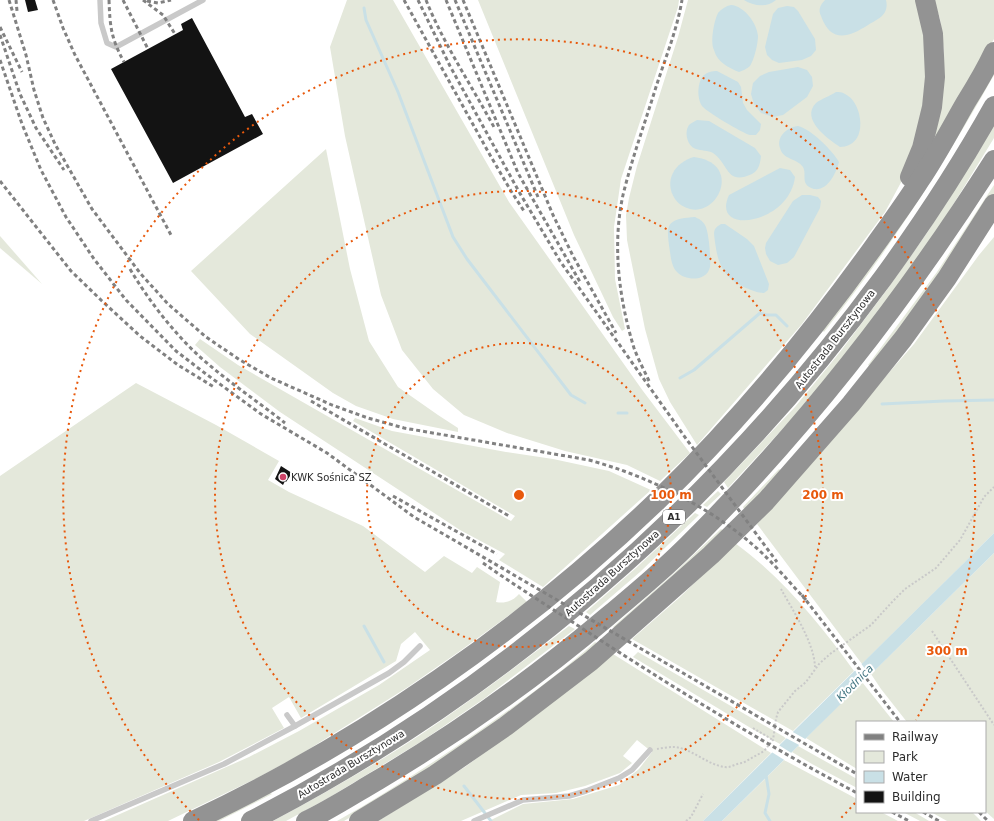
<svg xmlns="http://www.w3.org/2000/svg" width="994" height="821" font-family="'DejaVu Sans',sans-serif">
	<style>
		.green { fill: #e4e8db }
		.water { fill: #c9e0e6 }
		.pier { fill: #fff }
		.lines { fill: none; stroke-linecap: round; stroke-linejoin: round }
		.stream { stroke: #c9e0e6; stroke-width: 3 }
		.building { fill: #131313 }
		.path { stroke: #c9c9c9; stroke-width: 2; stroke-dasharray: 2 2; stroke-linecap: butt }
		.service { stroke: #c9c9c9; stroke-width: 5.5 }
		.motorway { stroke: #939393; stroke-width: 20 }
		.rail { stroke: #818181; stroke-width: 3; stroke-dasharray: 4 3; stroke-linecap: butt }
		.ring { fill: none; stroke: #e8590c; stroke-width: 2; stroke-dasharray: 2 4 }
		.poi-dot { fill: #ce4368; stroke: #fff; stroke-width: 1.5 }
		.labels { text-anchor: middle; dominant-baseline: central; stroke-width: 4; stroke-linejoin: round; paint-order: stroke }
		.shield { fill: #fff; stroke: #6b6b6b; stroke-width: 1 }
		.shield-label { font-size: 9px; font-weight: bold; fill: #2c2c2c }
		.street-label { font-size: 10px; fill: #2c2c2c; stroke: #fff }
		.poi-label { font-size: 10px; fill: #2c2c2c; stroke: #fff; text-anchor: start }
		.water-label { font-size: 11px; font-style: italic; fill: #457783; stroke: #fff }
		.centre { fill: #e8590c; stroke: #fff; stroke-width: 2 }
		.ring-label { font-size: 12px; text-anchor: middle; font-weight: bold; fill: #e8590c; stroke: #fff; stroke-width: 4; stroke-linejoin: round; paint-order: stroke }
	</style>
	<rect width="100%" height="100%" fill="#fff"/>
	<g class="green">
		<path d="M347,0H393L509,202L643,391L690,453L660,481L627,465L565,451L507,433L464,415L433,389L402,350L381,295L345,136L330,47Z"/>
		<path d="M478,0H679L678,7L621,179L614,227L615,279L625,329L622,331L613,317L574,235Z"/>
		<path d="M688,0H920L929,44L921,128L905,175L885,212L802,324L697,445L670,402L659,379L645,329L627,240L626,215L629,198L637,166L678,37Z"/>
		<path d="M934,0H994V39L937,139L933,136L942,96L944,52L940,19Z"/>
		<path d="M994,66V75C959,137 922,197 881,256C863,282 843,307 824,332L822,330Z"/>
		<path d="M994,124V138L972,174L935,234L891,295L845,356L799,411L728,488L724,482L795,407L840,352L886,291L929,230Z"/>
		<path d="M326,149L350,269L369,341L398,387L438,415L458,428V432L393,419L356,406L333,393L250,334L191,271Z"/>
		<path d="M994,185V195L872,368L868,365L937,272Z"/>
		<path d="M0,236L42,284L0,248Z"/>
		<path d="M994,237V533L862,664L757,524L914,344L979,255Z"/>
		<path d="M200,339L238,365L511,521L515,516L353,421L355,418L392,431L506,452L553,459L609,471L651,490L543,587L499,560L505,554L460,530L280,412L220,367L195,345Z"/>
		<path d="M136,383L216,425L279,461L268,480L289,492L363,526L425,572L444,556L472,573L477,567L500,582L496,602C505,604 513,601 519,594L527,602L460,651L408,687L298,756L257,778L168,821H104L249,757L299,731L379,685L430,650L415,632L401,644L396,661L301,718L289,697L272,708L284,728L219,762L84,821H0V476Z"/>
		<path d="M779,469L782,471L745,511L743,507Z"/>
		<path d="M718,491L721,494L707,507L703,505Z"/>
		<path d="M695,513L699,515L640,572L590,615L586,612L636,568Z"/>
		<path d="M721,529L724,531L618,630L613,627L672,575Z"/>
		<path d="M735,543C783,578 820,624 854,671L793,731L632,639L679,598Z"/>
		<path d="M994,553V819L985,811V722H907L881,689L871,674Z"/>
		<path d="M569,626L575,629L485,698L422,741L330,797L286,821H273C323,794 373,766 420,735C471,701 520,664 569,626Z"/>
		<path d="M595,642L600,645L518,709L421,775L344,821H337C392,790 445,755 496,719C530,695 564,670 595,642Z"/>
		<path d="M638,652L786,738L780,744L754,730L633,657Z"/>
		<path d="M613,654L771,753L703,821H489L523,804L573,799L619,785L639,769L652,752L637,740L623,756L632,763L620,773L585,786L556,793L521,795L461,821H378L465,767L536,714Z"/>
		<path d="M862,682L894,722H857V769L806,738Z"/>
		<path d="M798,746L857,779V788L812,764L792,752Z"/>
		<path d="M784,760L857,799V812H881L898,821H722Z"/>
		<path d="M267,791L272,794L219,821H209Z"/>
		<path d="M903,812H914L929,821H920Z"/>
		<path d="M931,812H972L981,821H947Z"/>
	</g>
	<g class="water">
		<path d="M744,0H776C767,8 753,6 744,0Z"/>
		<path d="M825,0H886C887,4 887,8 885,12C882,18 874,21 868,25C849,37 831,44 821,16C818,10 820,5 825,0Z"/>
		<path d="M731,5C744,6 757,23 758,36C758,44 754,60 750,66C747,69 742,71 739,72C729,68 717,62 714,50C710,42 714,21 718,13C721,9 726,6 731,5Z"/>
		<path d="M787,6L794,7L798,11L815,39L816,50L811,56L802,60L779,63L772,60L767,55L765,47L773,14L778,8Z"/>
		<path d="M798,67L807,70L812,77L813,86L807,97L783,115L773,117L761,113L754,104L751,94L753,83L760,76L769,72Z"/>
		<path d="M717,71L738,82L741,87L743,103L747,110L761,124L760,130L756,135C756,135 751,135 750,135C742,133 707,112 702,106C697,99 697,83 703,76C707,72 712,71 717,71Z"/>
		<path d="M836,92C839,92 842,92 845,94C861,101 868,137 849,145C847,146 843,147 840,147C828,139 800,119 816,103C821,99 830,96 836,92Z"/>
		<path d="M697,120L709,121L755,148L761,156C760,164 759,170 752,174C726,186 729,164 713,153C708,150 701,151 696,149C687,146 684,132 689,125C691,123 695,121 697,120Z"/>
		<path d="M798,126C811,129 833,151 839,162C836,173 828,191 814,189C811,188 808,187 806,184C803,180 806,172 803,167C797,158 783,160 780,148C776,136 788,127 798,126Z"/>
		<path d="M694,157C742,163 719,216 690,209C684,207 679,205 675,199C663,181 675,162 694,157Z"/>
		<path d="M780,168L790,170L795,177C789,225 710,236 729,195Z"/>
		<path d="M802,195H810L818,197L821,201L820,208L794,257L787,263L778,265L770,261L766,254L765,248L766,243L793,201Z"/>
		<path d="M695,217C699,219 702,220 705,225C709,232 711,259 710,267C707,282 685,281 677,272C672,267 671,259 670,252C666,225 665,219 695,217Z"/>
		<path d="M721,224H725L747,239L754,246L769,284L768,290L764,293C757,293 752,290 746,288C724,278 718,265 715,242C714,233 712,229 721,224Z"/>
		<path d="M994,533V553L722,821H703Z"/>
	</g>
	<g class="pier">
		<path d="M860,662L871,677L864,683L854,669Z"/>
		<path d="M791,731L807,740L801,746L784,737Z"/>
		<path d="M777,744L793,754L786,761L770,751Z"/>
	</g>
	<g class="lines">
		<g class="stream">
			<path d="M364,8L366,20L398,92L453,237L467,259L571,395L585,403"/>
			<path d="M680,378L694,370L760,313L766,315H776L787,326"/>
			<path d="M882,404L944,401L994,400"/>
			<path d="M618,413H627"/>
			<path d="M364,626L384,662"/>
			<path d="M766,775L769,794L765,813L770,821"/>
			<path d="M464,786L491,821"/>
		</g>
	</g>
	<g class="building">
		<path d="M25,0H35L38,10L28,12Z"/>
		<path d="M192,18L245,117L252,114L263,134L173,183L111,69L183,30L181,24Z"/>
		<path d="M281,466L292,473L286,482L285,481L283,485L275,479Z"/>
	</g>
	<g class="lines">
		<g class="path">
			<path d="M781,589C793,611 814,642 815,667"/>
			<path d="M932,631L994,725"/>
			<path d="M753,728L773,740"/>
			<path d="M657,749C662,748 668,747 673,747C690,747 707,765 725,767C731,768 736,763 743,763L764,751L773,740L776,719L778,712L795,691L806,682L819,664L830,654L871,625L893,601L905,589L936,568L960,540L984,497L994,487"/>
			<path d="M686,821L691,817L703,794"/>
		</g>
		<g class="service">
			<path d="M100,0L101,23L107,43L116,47L203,0"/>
			<path d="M287,715L295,726"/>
			<path d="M91,821L224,764L295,726L389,673L404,662L420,646"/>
			<path d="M474,821L523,800L569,796L586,791L619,778L632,770L650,750"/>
		</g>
		<g class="motorway">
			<path d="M910,177L922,148L932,107L935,77L933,34L925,0"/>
			<path d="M193,821C363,741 523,630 658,500C738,422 810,336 875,245C890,224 906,202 920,180C937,155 951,128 966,102C976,86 986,69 994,52"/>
			<path d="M251,821C501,693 717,504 883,278C923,223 961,165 994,106"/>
			<path d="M306,821C331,809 354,794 378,780C459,732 535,678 607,617C638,591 669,565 697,536C811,421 907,297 994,160"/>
			<path d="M359,821L435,775L506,726L591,661L711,555L766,501L851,404L903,339L947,278L994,204"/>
		</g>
		<g class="rail">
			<path d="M9,0L26,55L34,90L43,118L55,144L92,209L140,273L168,304L206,337L240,360L271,378L332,405L368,418L404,428L589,460C636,473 675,491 716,517C729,526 742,535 753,545C772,561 788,581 806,600"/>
			<path d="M16,0L17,11"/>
			<path d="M53,0L63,28L75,55L171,235"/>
			<path d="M109,0C110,27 111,38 124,62"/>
			<path d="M123,0L148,49"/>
			<path d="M143,0L163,15L175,34"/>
			<path d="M404,0L490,155L511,191L524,211"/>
			<path d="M418,0L450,66L518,190L560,261L687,440L777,562"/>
			<path d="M426,0C444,45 472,86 495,129"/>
			<path d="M446,0L518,173L580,282"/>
			<path d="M455,0L538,197"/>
			<path d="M463,0L553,215L573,256L616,333"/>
			<path d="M147,1L158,3L171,0"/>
			<path d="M0,27L22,72"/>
			<path d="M0,35L20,94L36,128L64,170"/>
			<path d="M0,60L22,124L41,170L66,217L94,259L126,300L176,351L206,374L261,414L327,453L414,517L857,774"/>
			<path d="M0,181L71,271L102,301L140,336L178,365L214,387"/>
			<path d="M130,269C149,301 173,332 200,357C227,381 257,401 285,423"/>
			<path d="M649,381C644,370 638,359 634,348C619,299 612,245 623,195C632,158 645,123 656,87C665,59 677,30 682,0"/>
			<path d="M311,401L509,516"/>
			<path d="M393,496L497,554"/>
			<path d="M483,563C520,589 559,613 597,638C682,693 768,746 857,793"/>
			<path d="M802,595L900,722"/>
			<path d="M892,812L909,821"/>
			<path d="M923,812L939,821"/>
			<path d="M979,812L988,821"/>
		</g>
	</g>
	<g class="ring">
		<circle cx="519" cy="495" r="152"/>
		<circle cx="519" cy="495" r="304"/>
		<path d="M855 803A456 456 0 0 1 839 820M199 820A456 456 0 1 1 916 720"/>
	</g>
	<circle class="poi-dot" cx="283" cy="477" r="4"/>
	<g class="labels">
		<rect class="shield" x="663" y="510" width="22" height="14" rx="3"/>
		<g class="shield-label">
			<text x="674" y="517">A1</text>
		</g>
		<g class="street-label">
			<text transform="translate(835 339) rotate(-52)">Autostrada Bursztynowa</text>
			<text transform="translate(612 573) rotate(-42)">Autostrada Bursztynowa</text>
			<text transform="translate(351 764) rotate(-31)">Autostrada Bursztynowa</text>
		</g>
		<g class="poi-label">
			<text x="291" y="477">KWK Sośnica SZ</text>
		</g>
		<g class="water-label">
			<text transform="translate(855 683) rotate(-45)">Kłodnica</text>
		</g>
	</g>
	<circle cx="519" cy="495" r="6" class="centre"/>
	<g class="ring-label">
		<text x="671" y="499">100 m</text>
		<text x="823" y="499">200 m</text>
		<text x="947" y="655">300 m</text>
	</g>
	<rect x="856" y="721" width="130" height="92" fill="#ffffff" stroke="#ababab"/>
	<rect x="864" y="734" width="20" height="6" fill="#818181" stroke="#ababab"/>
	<text x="892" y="741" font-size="12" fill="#2c2c2c">Railway</text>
	<rect x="864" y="751" width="20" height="12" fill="#e4e8db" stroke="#ababab"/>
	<text x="892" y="761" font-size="12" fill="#2c2c2c">Park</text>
	<rect x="864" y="771" width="20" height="12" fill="#c9e0e6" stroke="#ababab"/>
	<text x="892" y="781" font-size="12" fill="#2c2c2c">Water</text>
	<rect x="864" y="791" width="20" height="12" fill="#131313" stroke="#ababab"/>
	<text x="892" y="801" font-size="12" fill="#2c2c2c">Building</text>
</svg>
